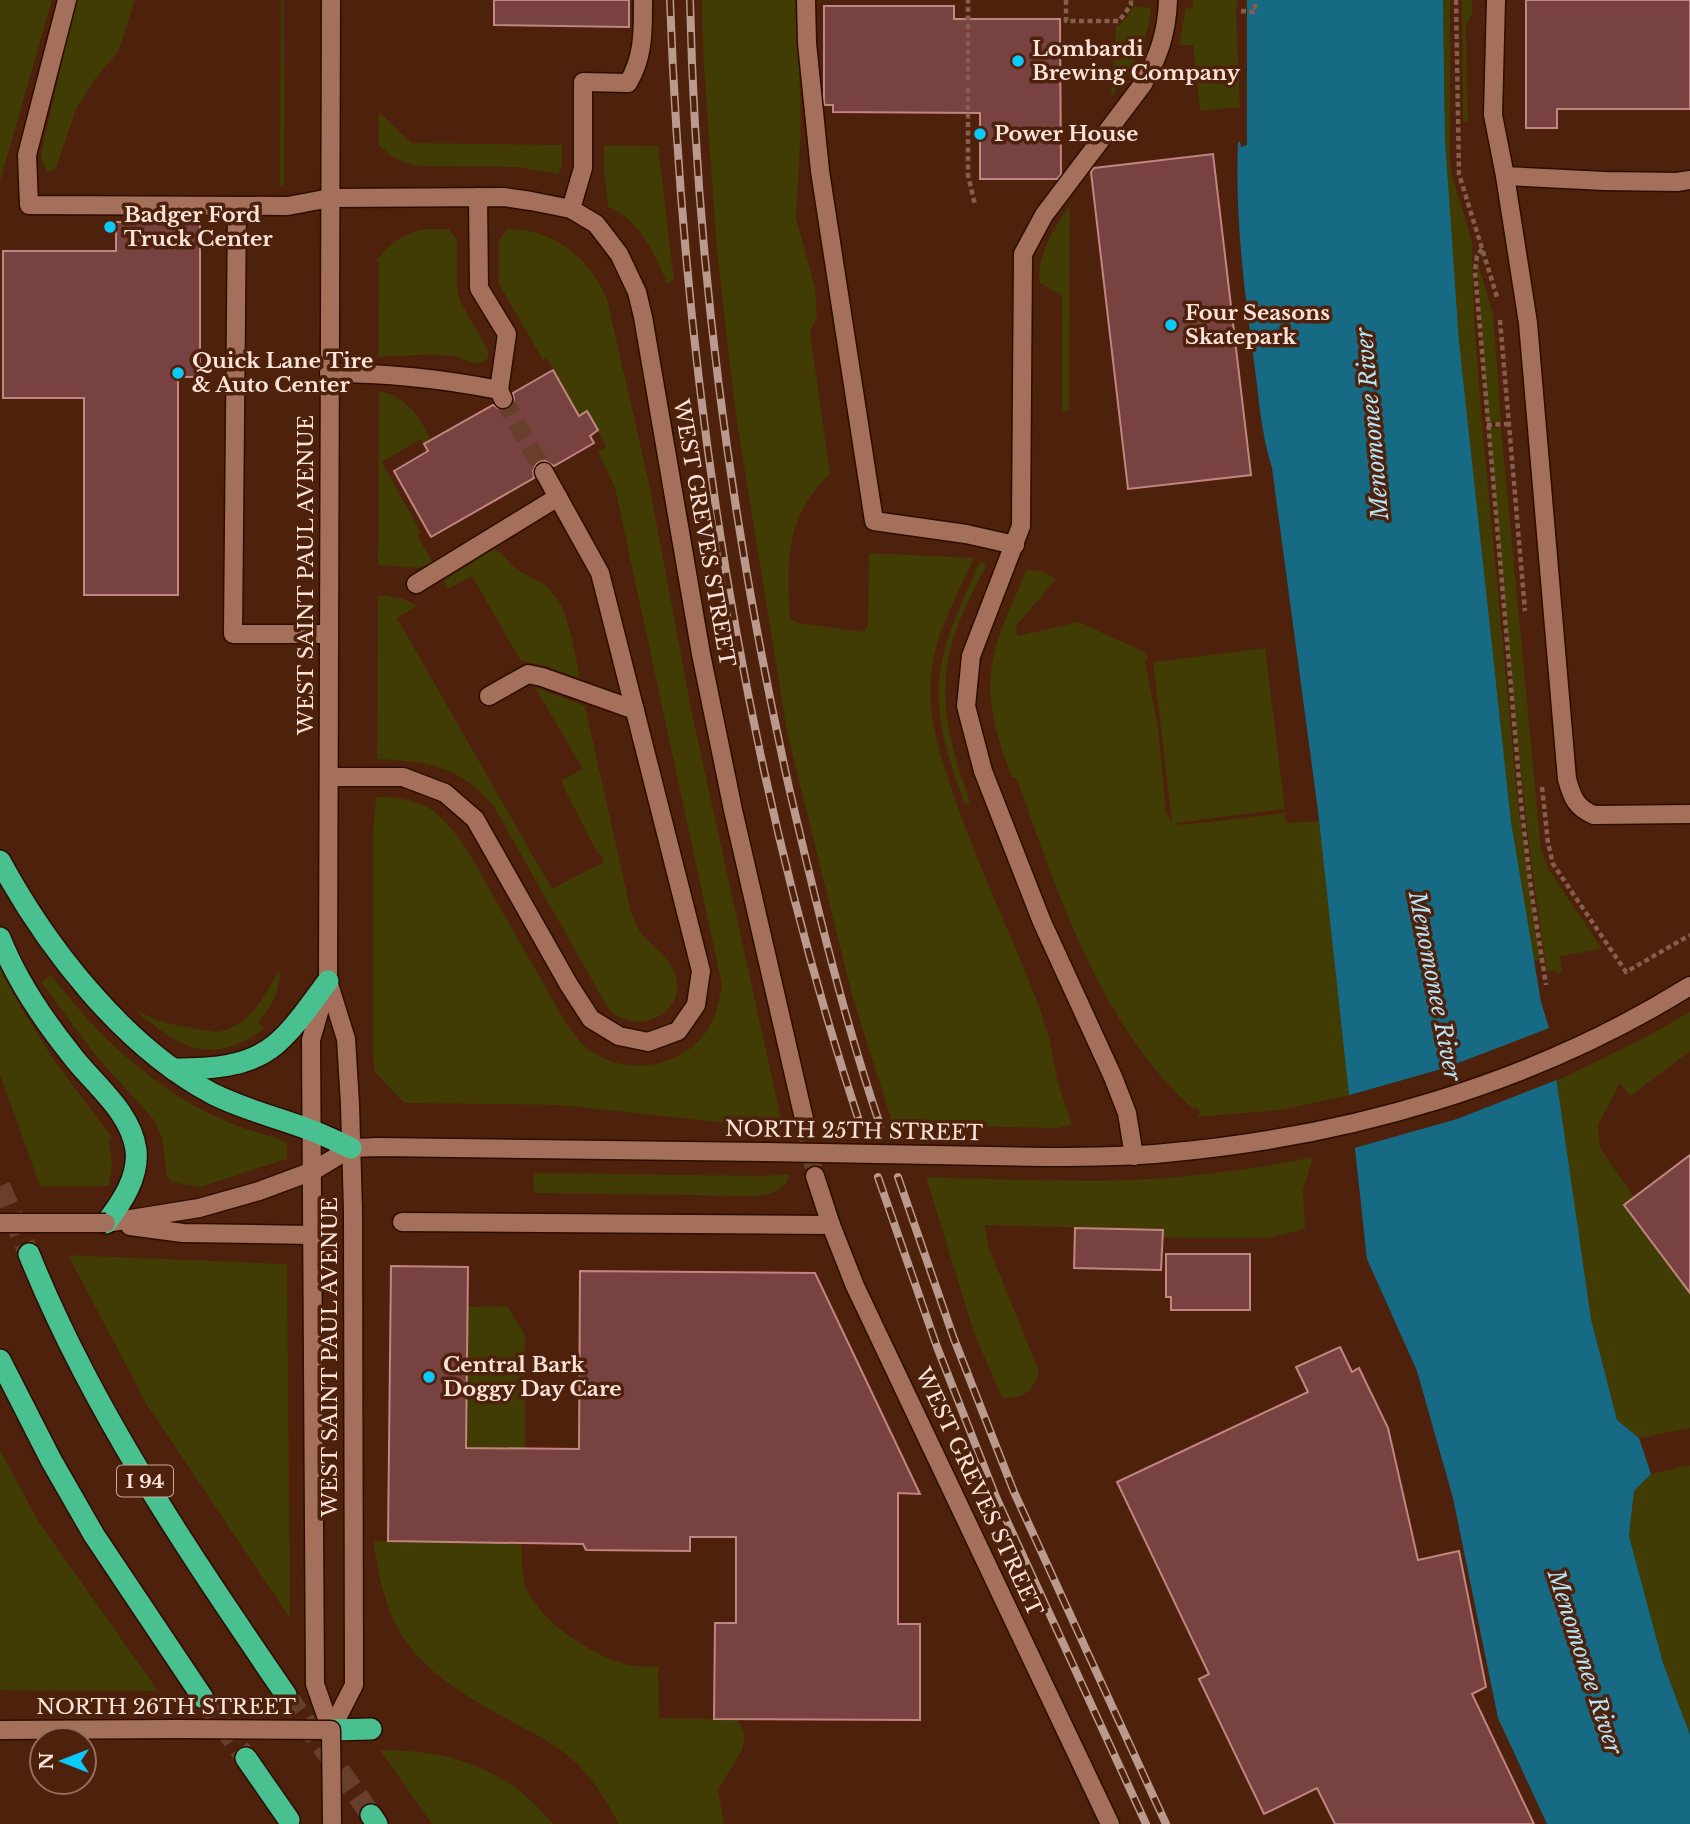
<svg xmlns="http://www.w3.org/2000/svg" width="1690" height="1824" font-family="'Libre Baskerville',serif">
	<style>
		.green { fill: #413b04 }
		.water { fill: #166a83 }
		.pier { fill: #4e210d }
		.building { fill: #784240; stroke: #c18582; stroke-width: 2 }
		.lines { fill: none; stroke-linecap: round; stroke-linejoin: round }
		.minor-tunnel { stroke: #683e2c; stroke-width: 18; stroke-dasharray: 18 9; stroke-linecap: butt }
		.highway-tunnel { stroke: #683e2c; stroke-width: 21; stroke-dasharray: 21 10; stroke-linecap: butt }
		.minor-casing { stroke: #2d0c01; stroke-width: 21 }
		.highway-casing { stroke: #2d0c01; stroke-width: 24 }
		.path { stroke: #855e4e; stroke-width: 4.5; stroke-dasharray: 5 3.5; stroke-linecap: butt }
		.minor { stroke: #a5705b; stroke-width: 18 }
		.highway { stroke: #49c090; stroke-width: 21 }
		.rail-casing { stroke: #ba9a8c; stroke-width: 8 }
		.rail { stroke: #4e210d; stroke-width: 5; stroke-dasharray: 16; stroke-linecap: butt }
		.minor-bridge-casing { stroke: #2d0c01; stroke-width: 21; stroke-linecap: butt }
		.minor-bridge { stroke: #a5705b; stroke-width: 18 }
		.poi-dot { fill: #0bcafa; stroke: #4e210d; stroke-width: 2.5 }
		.labels { text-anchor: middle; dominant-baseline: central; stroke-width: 7; stroke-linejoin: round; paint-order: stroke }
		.shield { fill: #4e210d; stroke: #c7a99c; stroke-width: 2 }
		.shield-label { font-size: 19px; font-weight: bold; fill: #fbe3d9 }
		.poi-label { font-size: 21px; font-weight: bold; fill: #fbe3d9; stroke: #4e210d; text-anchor: start }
		.street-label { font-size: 21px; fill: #fbe3d9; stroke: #4e210d }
		.water-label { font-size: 23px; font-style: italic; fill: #b5e4f5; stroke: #4e210d }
	</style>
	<rect width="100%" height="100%" fill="#4e210d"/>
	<g class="green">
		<path d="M0,0H52L0,181Z"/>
		<path d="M76,0H135L118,52L94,80L76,109L56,168L47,172L41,158L42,150Z"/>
		<path d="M281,0H284V185L280,186Z"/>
		<path d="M702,0H797L801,125L796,218L815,288L817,317L810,332L830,474C785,516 787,561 790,618L798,623L864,632L868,626L869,553L974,558C958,593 938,629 932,667C925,717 942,761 958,807C982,875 1014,941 1040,1009L1049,1037L1057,1079L1072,1125L1058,1128L893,1125L852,995L787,732L736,416L717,252L703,52Z"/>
		<path d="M1193,0H1238L1236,10L1240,107L1200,111L1193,45H1179L1186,8L1193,9Z"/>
		<path d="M1443,0H1450V158L1452,175L1472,242L1474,317L1482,423L1518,804L1540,960L1527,962L1433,191L1445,112Z"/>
		<path d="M1462,0H1472V13L1466,26L1468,122H1463Z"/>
		<path d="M1134,6L1151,8C1148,43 1131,70 1111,98L1116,26L1120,25Z"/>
		<path d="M379,112L411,143L562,145V165L558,174L517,167L415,166L392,157L378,144Z"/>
		<path d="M604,145L658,146L674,280L667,283C655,254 639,218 608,207L604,171Z"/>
		<path d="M1070,205L1069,411L1062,412V298L1061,295L1040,283C1035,257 1056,225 1070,205Z"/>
		<path d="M427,229H448L457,239V288L460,301L488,350V358C476,370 465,357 452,356C428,353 402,356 378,357L379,262H376C388,243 405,232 427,229Z"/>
		<path d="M508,229C554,229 589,258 607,299L649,483L692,714L782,1123L719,1122L560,1105L404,1103L375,1072L373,1055V832L376,797C398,797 420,800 437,814C463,837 478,869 495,899C519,941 543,983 567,1025C576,1036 584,1049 597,1055C636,1076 687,1065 710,1026C717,1013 719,999 722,985L615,488L598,452L606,447L588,411L579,416L547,358L543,360L499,284V240Z"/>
		<path d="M1477,260L1493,314L1501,422H1487Z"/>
		<path d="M379,391C407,397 419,416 431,440L424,444L421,439L382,462L421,533L417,535L433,563L418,568L378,565Z"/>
		<path d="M1501,427L1541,849L1549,870L1602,949L1560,956L1562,973L1557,974L1555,970L1547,972C1518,792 1506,609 1488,428Z"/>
		<path d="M494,549C504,552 508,564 518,570C529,577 542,581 551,591C569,609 575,654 580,679L546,666L521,661L472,576L448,589L444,580Z"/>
		<path d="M980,562L986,565C973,594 955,623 949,655C938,707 953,753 970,802L965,804C924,696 932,665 980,562Z"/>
		<path d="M1026,570L1041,571L1056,579L1016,626L1017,636L1078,622L1143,651L1148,657L1145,662L1158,727L1166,813L1172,821L1153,662L1265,648L1285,809L1175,823L1181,825L1285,813L1286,823L1319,821L1350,1095L1280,1110L1198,1117L1200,1111L1195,1107L1193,1109C1099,1024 1058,893 1016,777L1012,778C996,734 982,693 996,646C1003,620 1017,596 1026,570Z"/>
		<path d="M385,595L403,599L417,606L397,618L552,889L604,862L600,853L598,854L566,792L562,780L583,769L535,687L585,706L631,912C635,922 639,932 647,940C658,951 671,959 675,974C689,1013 635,1039 608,1008L493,805C457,765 428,762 377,759L378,596Z"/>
		<path d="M0,969L22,1009L53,1059L113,1139L109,1140L112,1164L109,1186H40L0,1075Z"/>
		<path d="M278,972H280C279,993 272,1007 258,1022L264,1029C211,1067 177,1048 134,1008C157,1025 189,1027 216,1032C250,1027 263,998 278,972Z"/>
		<path d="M51,975C95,1033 153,1089 221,1119C242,1129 265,1134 287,1142V1159L200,1187L172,1182L167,1176L162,1138L154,1120L96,1056L41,982Z"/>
		<path d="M1690,1012V1051L1630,1096L1620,1083L1598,1125L1600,1148L1634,1197L1624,1205L1690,1293V1428L1639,1438L1617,1420L1591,1319L1556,1081L1640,1040Z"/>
		<path d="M1313,1157L1303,1190L1305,1229L1269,1238H1175L1163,1237V1230L985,1225L988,1246L1039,1371C1033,1393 1023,1398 1002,1398L974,1333L926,1177C1006,1179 1086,1184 1166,1178C1215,1174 1265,1167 1313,1157Z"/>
		<path d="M533,1173L764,1176L790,1174C785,1191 774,1193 758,1196L534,1193Z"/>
		<path d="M68,1255L287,1264L290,1618L147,1405Z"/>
		<path d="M507,1306L525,1335V1448H466L468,1307Z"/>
		<path d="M0,1450L38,1521L158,1691L0,1690Z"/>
		<path d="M1690,1465V1735L1663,1663L1629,1536L1634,1491L1651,1474Z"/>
		<path d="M373,1541L521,1543C522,1559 521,1581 530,1596C547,1625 597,1659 630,1665C639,1667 649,1666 658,1666L659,1718L737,1719L745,1734L742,1750L718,1790L724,1824H619C606,1801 593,1778 572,1759C552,1742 527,1730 503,1717C458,1692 407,1661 389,1609C381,1587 377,1564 373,1541Z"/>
		<path d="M380,1750C450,1750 508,1768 553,1824H432Z"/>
	</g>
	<path class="water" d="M1247,0H1443L1445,140L1459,342L1511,822L1541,1002L1549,1028L1591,1319L1617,1420L1639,1438L1651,1474L1634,1491L1629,1536L1663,1663L1690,1735V1824H1547L1498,1718L1453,1498L1417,1371L1367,1259L1318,811L1272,468C1261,434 1259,397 1254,362C1244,289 1235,216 1238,142H1240L1241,147L1247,145Z"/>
	<path class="pier" d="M1552,1027L1559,1079L1457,1119L1351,1149L1346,1096L1445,1068Z"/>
	<g class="building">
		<path d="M494,0H629V27L494,25Z"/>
		<path d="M1526,0H1690V109H1557V128H1526Z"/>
		<path d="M824,6H954V19H1060L1061,174L1057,179H980V113L833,112V105H825L824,102Z"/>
		<path d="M1213,154L1251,475L1128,489L1091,172L1094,168Z"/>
		<path d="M116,222H200V369L198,377H178V595H84V398H3V251H116Z"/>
		<path d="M553,370L579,416L587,411L598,430L590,436L594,443L554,466L545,461L538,462L533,471L534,478L431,537L394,471L428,451L424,444L493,405L501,410L508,409L514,401L513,393Z"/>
		<path d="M1690,1155V1293L1624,1205Z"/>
		<path d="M1075,1228L1163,1230L1161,1270L1074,1268Z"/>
		<path d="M1166,1254H1250V1310H1171V1297H1166Z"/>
		<path d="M391,1266L468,1267L466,1448L579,1449L580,1271L815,1273L920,1494L898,1493V1624H920V1720L714,1719L715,1623H736V1537H690V1551L586,1550L583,1544L388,1541Z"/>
		<path d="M1340,1347L1352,1372L1359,1368L1388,1428L1418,1560L1459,1551L1486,1687L1472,1694L1534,1824H1335L1317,1788L1264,1814L1199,1679L1209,1674L1117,1482L1308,1392L1296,1367Z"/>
	</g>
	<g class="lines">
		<g class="minor-tunnel">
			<path d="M503,399L544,472"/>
			<path d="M805,1123L815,1176"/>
		</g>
		<g class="highway-tunnel">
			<path d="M0,1186L29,1254"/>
			<path d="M286,1695L371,1815"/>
			<path d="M203,1698L246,1758"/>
		</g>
		<g class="minor-casing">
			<g id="minor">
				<path d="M67,0L27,155L29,205L288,206L330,198L504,197L531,201L571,209L596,224L619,254L637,292L643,317L701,654L733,810L805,1123"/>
				<path d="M806,0L807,43L820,171L874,521L966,534L1015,545"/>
				<path d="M1496,0L1493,115L1505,176L1605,181L1677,182L1690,180"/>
				<path d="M1505,176L1528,323L1567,779C1572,797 1576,808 1594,815L1690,814"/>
				<path d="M478,197L479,288L507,334L499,390L503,399"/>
				<path d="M237,206L233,634H329"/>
				<path d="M571,209L583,168V82L628,83C644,57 643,30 643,0"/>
				<path d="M329,373C386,373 443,379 499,390"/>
				<path d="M416,584L558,497"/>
				<path d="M489,696L528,674L542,677L635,710"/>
				<path d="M329,777H403L445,793L475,819L569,985L591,1019L619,1036L648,1042L678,1031L696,1005L701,971L600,573L544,472"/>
				<path d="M328,981L346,1039L350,1104L353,1211L354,1685L331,1730"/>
				<path d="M1134,1156L1127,1113L1113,1077L1042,922L983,771L966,706L971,656L1021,526L1023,254L1044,215L1143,84C1159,56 1167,32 1168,0"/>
				<path d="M1043,1157C1084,1157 1125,1157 1165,1153C1348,1137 1533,1084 1690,986"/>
				<path d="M815,1176L831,1225L855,1286L1110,1824"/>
				<path d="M402,1222L831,1225"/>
				<path d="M106,1223L199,1208L259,1191L313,1171L351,1148L379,1147L765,1152"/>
				<path d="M130,1226L183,1233L313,1235"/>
				<path d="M0,1730L178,1729"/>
				<path d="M331,1730L315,1684L311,1040L328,981L331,0"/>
			</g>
		</g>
		<g class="highway-casing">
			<g id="highway">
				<path d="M0,861C47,948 124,1047 213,1094C245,1110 279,1118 313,1131C326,1136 338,1142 351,1148"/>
				<path d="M0,938C16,979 43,1019 70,1053C92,1083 131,1111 136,1150C139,1177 122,1202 106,1223"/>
				<path d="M173,1069C208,1069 248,1068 276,1044C296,1027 312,1002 328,981"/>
				<path d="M29,1254C93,1413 190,1554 286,1695"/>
				<path d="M0,1360L51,1460L94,1535L203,1698"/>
				<path d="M331,1730L371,1729"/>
				<path d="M246,1758L289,1820"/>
				<path d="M371,1815L377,1824"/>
			</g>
		</g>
		<g class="path">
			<path d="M1066,0V21H1119L1131,5V0"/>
			<path d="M1456,0L1459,174L1497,297"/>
			<path d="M1241,11L1255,12V0"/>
			<path d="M968,80V0"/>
			<path d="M968,88V175L975,205"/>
			<path d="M1482,249L1477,256L1475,271L1521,803L1531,889L1546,985"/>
			<path d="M1500,320L1525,611"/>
			<path d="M1487,425L1508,424"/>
			<path d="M1542,787L1548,843L1553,864L1626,972L1690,935"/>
		</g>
		<use href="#minor" class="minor"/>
		<use href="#highway" class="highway"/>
		<g class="rail-casing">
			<g id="rail">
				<path d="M670,0C684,381 741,762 860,1124"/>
				<path d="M690,0C696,267 732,532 790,792C816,903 843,1016 880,1125"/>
				<path d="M878,1177L937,1347L996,1497L1146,1824"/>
				<path d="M898,1177L954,1339L1014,1492L1166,1824"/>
			</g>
		</g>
		<use href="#rail" class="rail"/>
		<g class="minor-bridge-casing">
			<g id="minor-bridge">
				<path d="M765,1152L1043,1157"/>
				<path d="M0,1223H106"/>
				<path d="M178,1729L331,1730L332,1824"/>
			</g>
		</g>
		<use href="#minor-bridge" class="minor-bridge"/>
	</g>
	<g class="poi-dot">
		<circle cx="1018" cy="61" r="7"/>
		<circle cx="980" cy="134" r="7"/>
		<circle cx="110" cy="227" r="7"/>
		<circle cx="1171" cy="325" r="7"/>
		<circle cx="178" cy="373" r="7"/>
		<circle cx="429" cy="1377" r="7"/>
	</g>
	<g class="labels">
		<rect class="shield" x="117" y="1465.5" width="56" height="31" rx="5"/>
		<g class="shield-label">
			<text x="145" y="1481">I 94</text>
		</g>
		<g class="poi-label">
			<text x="1032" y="49">Lombardi<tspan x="1032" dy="24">Brewing Company</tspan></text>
			<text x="994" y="134">Power House</text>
			<text x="124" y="215">Badger Ford<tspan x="124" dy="24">Truck Center</tspan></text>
			<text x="1185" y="313">Four Seasons<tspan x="1185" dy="24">Skatepark</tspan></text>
			<text x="192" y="361">Quick Lane Tire<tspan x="192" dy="24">&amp; Auto Center</tspan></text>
			<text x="443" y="1365">Central Bark<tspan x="443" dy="24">Doggy Day Care</tspan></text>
		</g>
		<g class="street-label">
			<text transform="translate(704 533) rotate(80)">WEST GREVES STREET</text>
			<text transform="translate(306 575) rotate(-90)">WEST SAINT PAUL AVENUE</text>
			<text transform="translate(854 1131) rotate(1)">NORTH 25TH STREET</text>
			<text transform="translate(330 1357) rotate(-90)">WEST SAINT PAUL AVENUE</text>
			<text transform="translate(979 1492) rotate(65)">WEST GREVES STREET</text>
			<text x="166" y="1707">NORTH 26TH STREET</text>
		</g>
		<g class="water-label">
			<text transform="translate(1372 424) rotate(-95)">Menomonee River</text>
			<text transform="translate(1435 986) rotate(79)">Menomonee River</text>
			<text transform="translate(1585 1662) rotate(72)">Menomonee River</text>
		</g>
	</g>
	<g transform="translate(63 1761) rotate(270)"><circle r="33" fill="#4e210d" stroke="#936f5f" stroke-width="2"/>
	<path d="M0-5L12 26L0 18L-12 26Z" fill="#0bcafa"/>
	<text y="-10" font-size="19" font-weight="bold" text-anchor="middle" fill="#fbe3d9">N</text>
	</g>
</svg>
